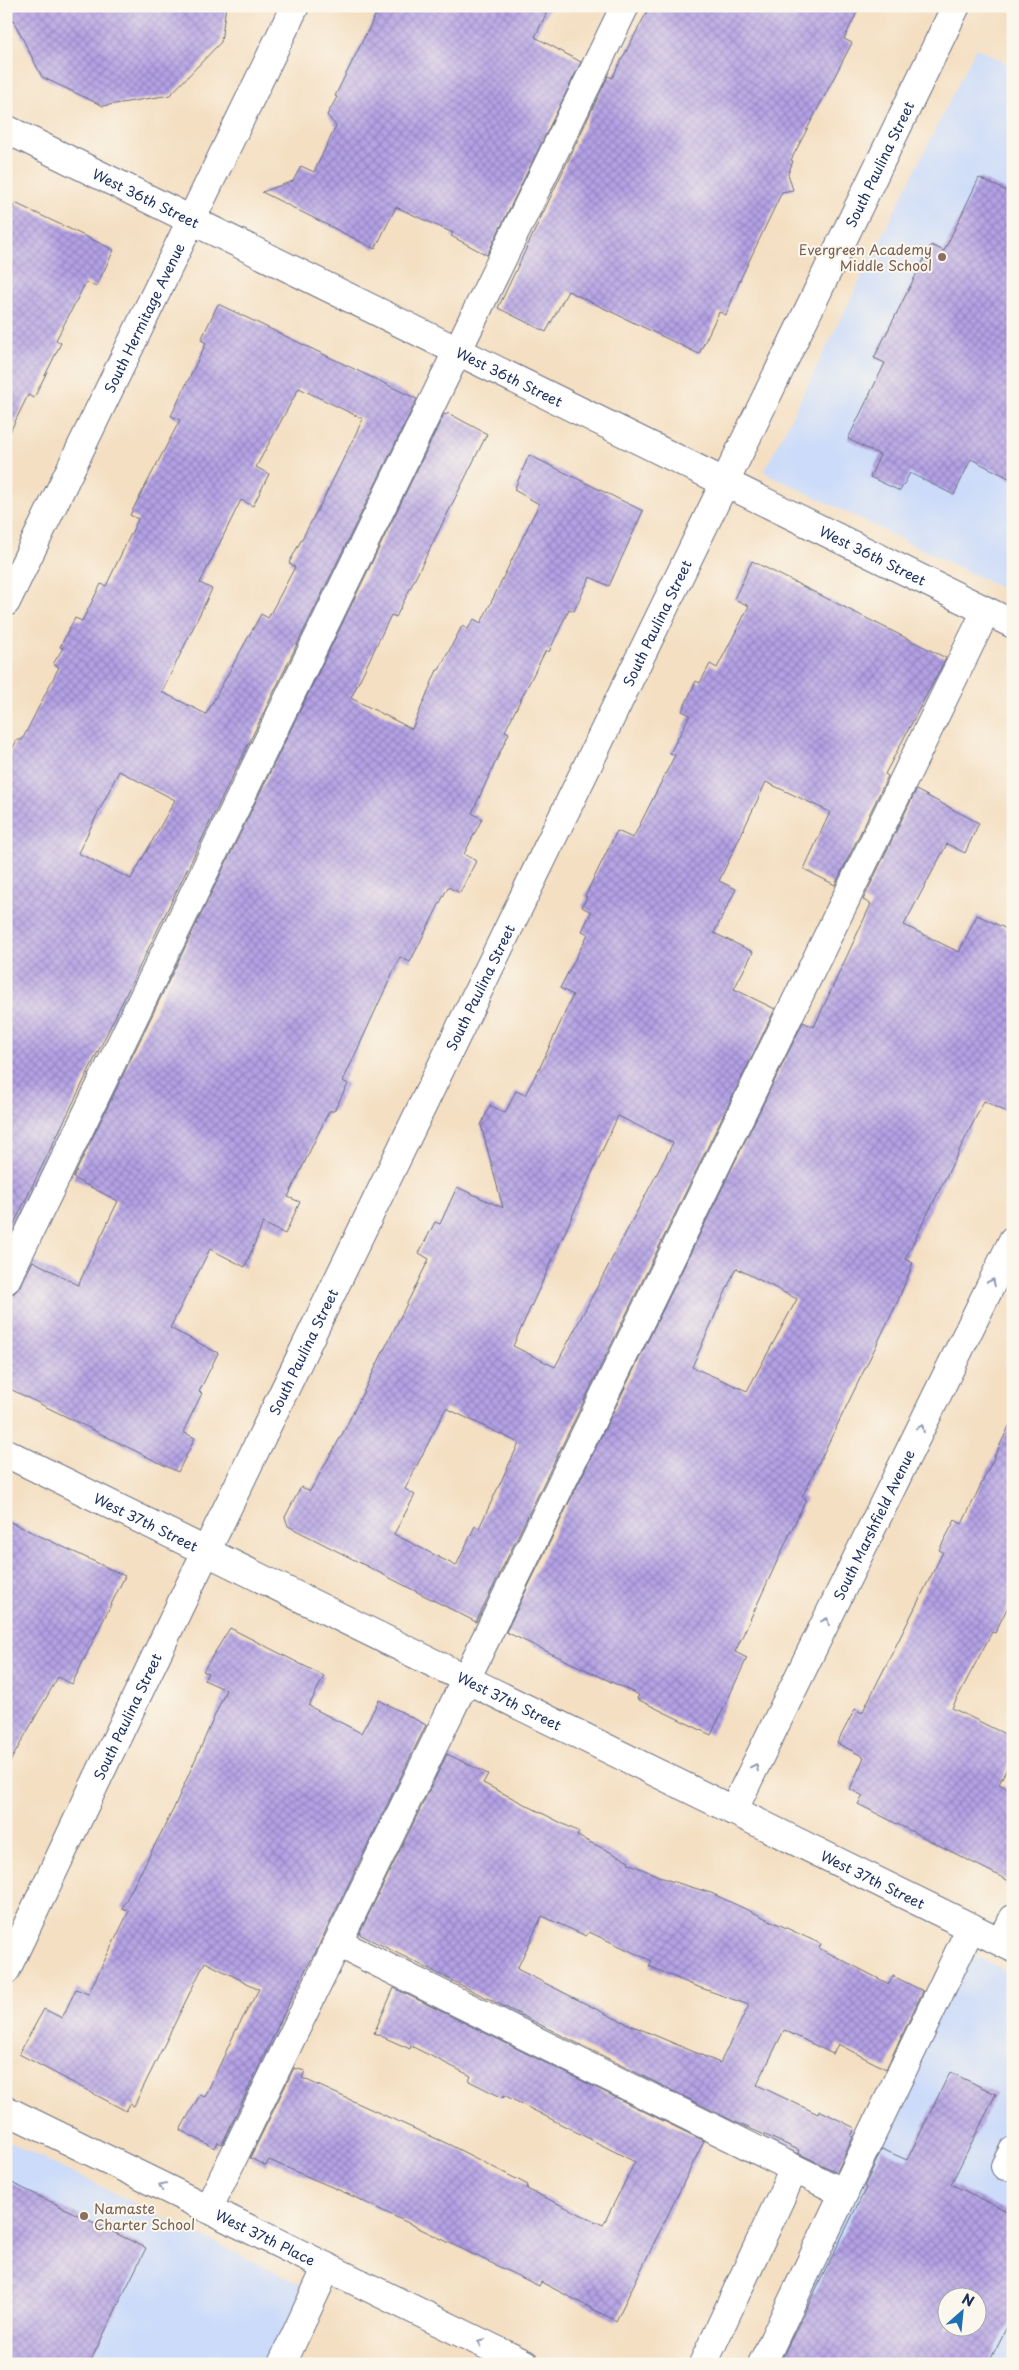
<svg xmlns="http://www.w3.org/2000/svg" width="1019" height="2370" font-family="'Playpen Sans',sans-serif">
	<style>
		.built { fill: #ccdbf9; fill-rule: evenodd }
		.building { fill: url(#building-cross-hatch); fill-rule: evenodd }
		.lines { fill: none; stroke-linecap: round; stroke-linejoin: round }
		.minor-casing { stroke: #676d81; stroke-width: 30 }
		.minor { stroke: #fff; stroke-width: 28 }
		.oneway { stroke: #8d97ae }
		.education-dot { fill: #8d6e63; stroke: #fbf7ec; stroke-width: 2 }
		.labels { text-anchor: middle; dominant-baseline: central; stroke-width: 4; stroke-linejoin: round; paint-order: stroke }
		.street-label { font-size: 14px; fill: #1b2f5e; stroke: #fbf7ec }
		.education-label { font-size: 14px; fill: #785e54; stroke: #fbf7ec; text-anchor: end }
	</style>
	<defs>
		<pattern id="building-cross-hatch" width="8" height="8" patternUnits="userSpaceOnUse" patternTransform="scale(1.25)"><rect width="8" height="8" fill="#b4a1e5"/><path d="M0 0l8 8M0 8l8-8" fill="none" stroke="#9284bd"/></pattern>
	</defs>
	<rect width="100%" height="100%" fill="#fbf7ec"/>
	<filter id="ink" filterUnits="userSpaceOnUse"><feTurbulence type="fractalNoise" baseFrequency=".02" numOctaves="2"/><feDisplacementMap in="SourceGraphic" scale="10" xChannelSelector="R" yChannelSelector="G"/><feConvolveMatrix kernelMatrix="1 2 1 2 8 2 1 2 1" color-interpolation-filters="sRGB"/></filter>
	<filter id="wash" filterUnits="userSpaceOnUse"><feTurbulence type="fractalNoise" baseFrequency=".0096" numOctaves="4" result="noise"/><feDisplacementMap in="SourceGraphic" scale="20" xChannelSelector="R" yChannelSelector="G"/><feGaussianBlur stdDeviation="1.12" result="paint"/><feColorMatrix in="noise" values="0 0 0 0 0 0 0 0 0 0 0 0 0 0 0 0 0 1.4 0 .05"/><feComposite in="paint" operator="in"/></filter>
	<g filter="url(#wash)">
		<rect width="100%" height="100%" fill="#f4dfc2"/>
		<g class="built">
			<path d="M976,48L1013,66V594L764,472Z"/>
			<path d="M961,1949L1013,1974V2364H762ZM946,2298H976V2328H946Z"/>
			<path d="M6,2140L316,2292L282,2364H6Z"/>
		</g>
		<g id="blocks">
			<g class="building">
				<path d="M6,6H226L221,42L170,95L103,106L42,77Z"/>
				<path d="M380,6H550L535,37L581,62L487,255L451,236L453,233L396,207L375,249L262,192L293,181L301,166L314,172L336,126L327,115L337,97L335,96Z"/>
				<path d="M650,6H860L844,39L852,43L791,160L793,161L788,174L793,190L782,192L740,280L726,315L719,312L699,354L568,291L546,332L498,308L608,76L612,78Z"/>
				<path d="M979,178L1013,194V480L971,459L954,495L910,473L900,491L870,477L880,455L848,439L885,363L874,358L931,245L944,251Z"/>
				<path d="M15,203L114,250L96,287L86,282L56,340L61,343L34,398L28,395L6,440V221Z"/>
				<path d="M218,304L417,399L6,1240V760L17,740H22L59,667L53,664L63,648L60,647L75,618L82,621L101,584L106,586L138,519L130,515L180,420L171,416L206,343L201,340ZM299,388L363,419L326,494L289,563L295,567L268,618L261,614L206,714L162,692L212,589L200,583L241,500L253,506L269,474L256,467ZM119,771L175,800L131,879L78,853Z"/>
				<path d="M448,413L487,434L396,617L391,615L351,698L412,729L437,670H439L462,626L468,629L474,619L481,623L539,504L514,490L529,455L643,511L609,586L590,577L574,611L569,609L549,652L546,650L524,693L505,731L509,733L472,813L482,819L464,854L476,861L460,893L448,887L410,962L400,957L343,1081L348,1084L334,1111H329L288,1197L300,1202L285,1234L263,1223L245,1267L210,1249L170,1328L218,1353L199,1392L202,1393L183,1432L195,1438L178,1472L6,1387V1295L14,1293L20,1287L33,1261L78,1285L118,1201L73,1178L444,414L446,415Z"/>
				<path d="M752,561L946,658L885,774L888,776L835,885L804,869L830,812L766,782L719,881L736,889L714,933L753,952L734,989L775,1009L476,1622L288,1526L285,1517L301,1487L310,1491L344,1431L429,1259L419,1253L435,1222L440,1224L457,1187L503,1208L481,1125L490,1105L505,1113L516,1091L525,1095L541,1065L573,995L560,988L588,934L582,931L591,912L582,907L587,897L585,896L617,831L633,838L675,755L670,753L690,715L682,711L696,681L700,683L710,664L717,668L749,606L734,599ZM618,1116L673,1143L555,1367L513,1346ZM446,1408L519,1443L479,1528L475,1526L456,1566L394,1534L415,1495L405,1489Z"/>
				<path d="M916,790L979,823L965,853L947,844L904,925L959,952L977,915L1013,932V1115L984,1101L905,1259L913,1263L897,1303L802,1497L806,1499L735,1652L747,1658L711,1735L637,1699L639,1695L506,1632L803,1022L814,1027L871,904L863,900ZM736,1268L797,1299L747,1391L692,1367Z"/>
				<path d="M1013,1418V1596L995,1633L992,1632L952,1708L1013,1738V1756L999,1784L1013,1791V1883L858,1804L863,1796L850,1789L864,1757L837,1743L855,1709L862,1713L943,1552L939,1550L955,1520L962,1524Z"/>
				<path d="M6,1520L125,1576L72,1684L58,1677L6,1769Z"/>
				<path d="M230,1628L324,1676L309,1706L361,1733L379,1700L426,1725L315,1953L300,1980L222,2144L218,2142L215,2148L180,2130L200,2095L205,2097L235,2032L259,1989L205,1962L134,2106L130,2104L126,2111L19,2054L44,2009L62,2018L76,1989L88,1994L129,1911L122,1908L173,1810L226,1690L204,1680L208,1673L203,1671Z"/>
				<path d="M447,1754L488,1774L483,1783L579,1832L577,1836L629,1861L628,1863L668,1880L711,1893L821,1944L819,1948L889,1984L893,1976L923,1991L886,2069L838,2044L833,2054L784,2030L757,2085L818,2114L819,2110L855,2128L851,2136L853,2137L837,2172L798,2153L799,2150L733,2121L359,1934ZM542,1916L586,1936L589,1932L652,1961L649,1966L690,1984L749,2005L720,2063L612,2017L517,1969Z"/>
				<path d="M394,1988L704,2141L616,2321L541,2282L539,2286L348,2194L269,2160L266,2166L250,2158L294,2068L305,2071L302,2078L448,2144L528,2185L527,2189L603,2225L635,2162L504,2095L503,2098L469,2081L471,2076L411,2046L410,2049L374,2033Z"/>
				<path d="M950,2072L996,2094L951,2184L1013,2214V2315L988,2364H779L866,2188L864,2187L882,2149L907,2160ZM946,2298H976V2328H946Z"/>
				<path d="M6,2180L146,2248L89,2364H6Z"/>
			</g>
		</g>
	</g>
	<g filter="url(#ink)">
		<use href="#blocks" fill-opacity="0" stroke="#676d81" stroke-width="1"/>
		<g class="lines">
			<g class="minor-casing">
				<g id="minor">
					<path id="s1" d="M6,129L1013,624"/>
					<path id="s2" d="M6,602L295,6"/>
					<path d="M6,1280L625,6"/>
					<path id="s3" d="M6,1453L1013,1948"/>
					<path id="s4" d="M733,1811L1013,1240"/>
					<path d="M1002,1942L1013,1919"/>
					<path d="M338,1943L844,2193"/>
					<path id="s5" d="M6,1970L186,1593L956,6"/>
					<path id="s6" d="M6,2110L525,2364"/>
					<path d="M1005,2166L1013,2151"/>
					<path d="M208,2209L986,611"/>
					<path d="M282,2364L327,2267"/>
					<path d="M703,2364L794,2169"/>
					<path d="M762,2364L971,1927"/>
				</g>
			</g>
			<use href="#minor" class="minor"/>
		</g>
		<defs><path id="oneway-chevron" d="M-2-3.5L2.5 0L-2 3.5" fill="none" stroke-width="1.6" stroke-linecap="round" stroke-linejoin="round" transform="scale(1.25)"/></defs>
		<g class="oneway">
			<use href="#oneway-chevron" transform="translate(992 1282) rotate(-64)"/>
			<use href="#oneway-chevron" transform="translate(921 1428) rotate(-64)"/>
			<use href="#oneway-chevron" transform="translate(826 1621) rotate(-64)"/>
			<use href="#oneway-chevron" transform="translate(755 1767) rotate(-64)"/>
			<use href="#oneway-chevron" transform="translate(162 2186) rotate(-154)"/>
			<use href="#oneway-chevron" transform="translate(481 2342) rotate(-154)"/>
		</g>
	</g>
	<g class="education-dot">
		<circle cx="942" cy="257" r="5"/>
		<circle cx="84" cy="2216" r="5"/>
	</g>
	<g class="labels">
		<g class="street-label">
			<text stroke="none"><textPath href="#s5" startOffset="2006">South Paulina Street</textPath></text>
			<text stroke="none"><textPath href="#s1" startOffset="156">West 36th Street</textPath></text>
			<text stroke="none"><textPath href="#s2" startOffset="316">South Hermitage Avenue</textPath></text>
			<text stroke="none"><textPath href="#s1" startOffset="561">West 36th Street</textPath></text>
			<text stroke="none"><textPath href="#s1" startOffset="966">West 36th Street</textPath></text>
			<text stroke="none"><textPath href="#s5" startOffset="1496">South Paulina Street</textPath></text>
			<text stroke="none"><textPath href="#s5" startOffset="1091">South Paulina Street</textPath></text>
			<text stroke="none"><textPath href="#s5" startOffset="686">South Paulina Street</textPath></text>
			<text stroke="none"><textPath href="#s3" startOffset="156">West 37th Street</textPath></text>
			<text stroke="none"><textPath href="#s4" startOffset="319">South Marshfield Avenue</textPath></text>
			<text stroke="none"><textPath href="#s3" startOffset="561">West 37th Street</textPath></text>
			<text stroke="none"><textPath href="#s5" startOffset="281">South Paulina Street</textPath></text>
			<text stroke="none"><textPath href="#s3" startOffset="966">West 37th Street</textPath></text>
			<text stroke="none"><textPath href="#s6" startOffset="289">West 37th Place</textPath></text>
		</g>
		<g class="education-label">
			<text x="932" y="249">Evergreen Academy<tspan x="932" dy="16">Middle School</tspan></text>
			<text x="94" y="2208" text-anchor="start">Namaste<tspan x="94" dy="16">Charter School</tspan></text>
		</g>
	</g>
	<rect width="1019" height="2370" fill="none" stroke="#fbf7ec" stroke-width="25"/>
	<g transform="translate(962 2312) rotate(27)"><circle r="24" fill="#fbf7ec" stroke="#a1a7b3"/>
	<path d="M0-4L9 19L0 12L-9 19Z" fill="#1f6fb2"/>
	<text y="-8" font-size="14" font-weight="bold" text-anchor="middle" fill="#1b2f5e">N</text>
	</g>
</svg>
